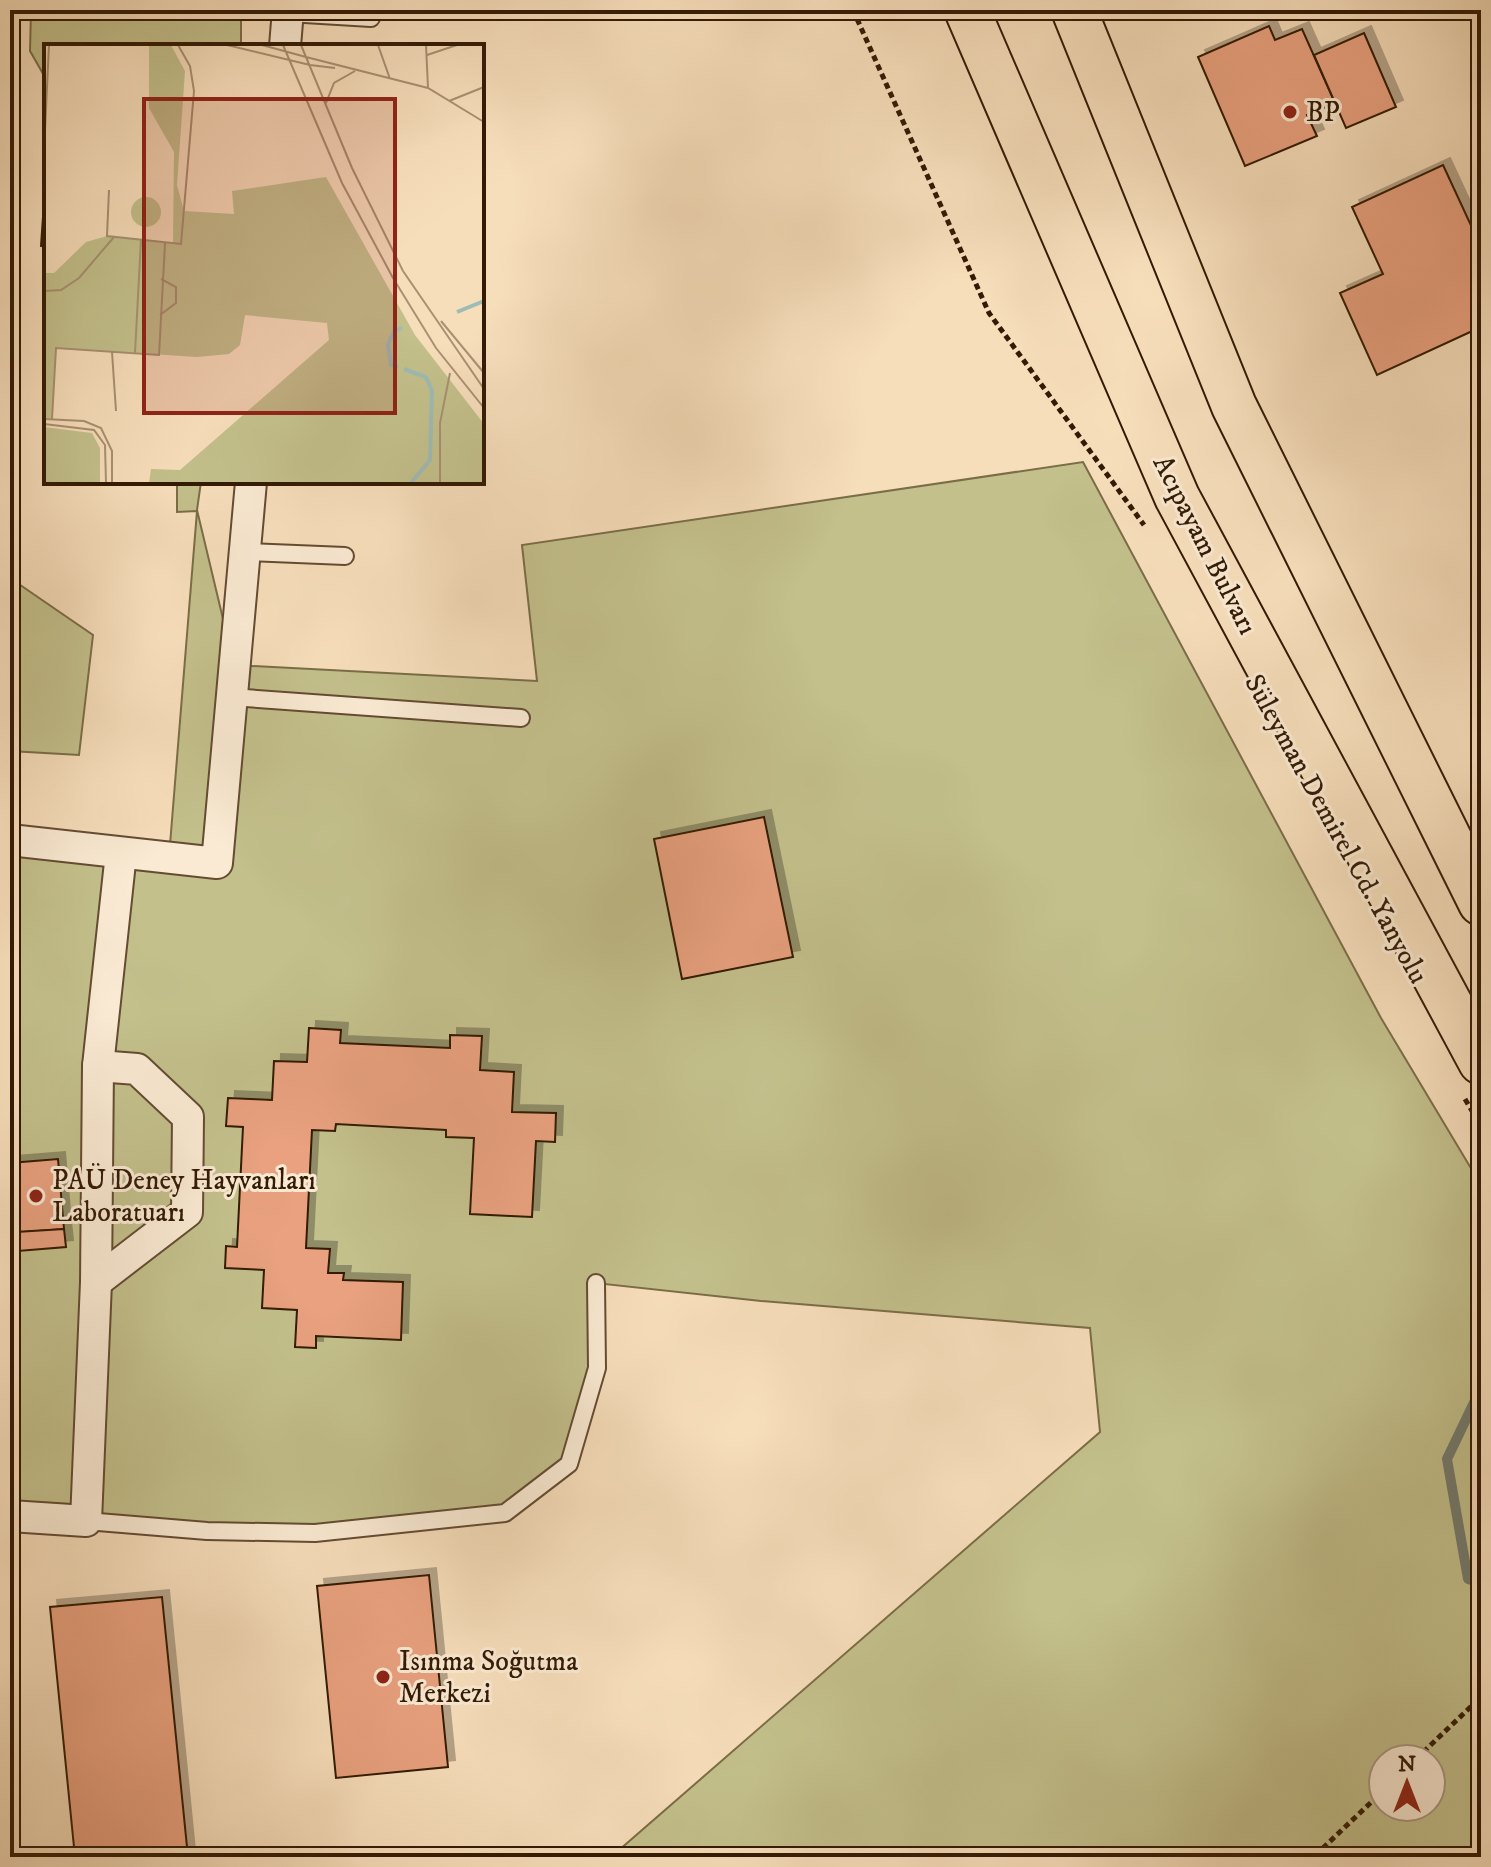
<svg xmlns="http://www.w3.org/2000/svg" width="1491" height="1867" font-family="'IM FELL DW Pica',serif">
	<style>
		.green { fill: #c3c08c; stroke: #7b6d48; stroke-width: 2; fill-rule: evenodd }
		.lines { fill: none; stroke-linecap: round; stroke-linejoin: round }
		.stream { stroke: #737b6f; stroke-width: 10 }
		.building { fill: #e9a17f; stroke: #331a05; stroke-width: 2; filter: url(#shadow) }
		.service-casing { stroke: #644b32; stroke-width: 20 }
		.minor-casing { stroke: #644b32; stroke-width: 34 }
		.primary-casing { stroke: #331a05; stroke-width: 48 }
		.path { stroke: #331a05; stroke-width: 5; stroke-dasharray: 6 4; stroke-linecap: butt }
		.service { stroke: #faead3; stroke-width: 16 }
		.minor { stroke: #faead3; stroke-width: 30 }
		.primary { stroke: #f7debb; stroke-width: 44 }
		.poi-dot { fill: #8f2418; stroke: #faead3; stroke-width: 3 }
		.labels { text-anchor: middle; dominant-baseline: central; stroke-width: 6; stroke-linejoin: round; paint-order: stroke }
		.poi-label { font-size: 28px; fill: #331a05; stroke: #faead3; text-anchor: start }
		.street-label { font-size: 28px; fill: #331a05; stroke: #faead3 }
		.inset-river { fill: none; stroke: #9ebbb5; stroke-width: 4 }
		.inset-road { fill: none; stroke: #a99072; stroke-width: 2 }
		.view { fill: #8f2418; fill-opacity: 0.15; stroke: #8f2418; stroke-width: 4 }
		.inset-edge { fill: none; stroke: #331a05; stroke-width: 4 }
	</style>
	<defs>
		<filter id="shadow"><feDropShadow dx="7" dy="-7" stdDeviation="0" flood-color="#0004"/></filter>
	</defs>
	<rect width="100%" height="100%" fill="#f7debb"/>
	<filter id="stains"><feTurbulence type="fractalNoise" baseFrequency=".0025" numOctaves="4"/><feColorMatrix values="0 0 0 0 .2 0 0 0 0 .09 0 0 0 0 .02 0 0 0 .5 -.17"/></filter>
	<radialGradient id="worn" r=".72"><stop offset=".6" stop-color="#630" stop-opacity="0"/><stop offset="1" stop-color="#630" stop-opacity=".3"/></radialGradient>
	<g class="green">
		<path d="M31,10H241V46H46V79L30,51Z"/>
		<path d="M1083,462L1381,1018L1481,1185V1857H611L1100,1432L1090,1328L761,1301L596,1283L597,1368L569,1464L505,1513L315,1533L10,1516V840L169,857L197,511L177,512V482H201L197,510L234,665L537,681L522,545ZM1383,1759H1431V1807H1383Z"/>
		<path d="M10,578L93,635L79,755L10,751Z"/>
	</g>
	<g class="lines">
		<path class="stream" d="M1481,1388L1447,1459L1468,1579L1481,1583"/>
	</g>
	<g class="building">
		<path d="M1269,26L1275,40L1302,29L1335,103L1307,115L1317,136L1245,166L1198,57Z"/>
		<path d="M1364,33L1396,107L1346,128L1314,55Z"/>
		<path d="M1443,165L1481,247V327L1377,375L1340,293L1383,274L1352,207Z"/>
		<path d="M46,173V247L41,246Z"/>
		<path d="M764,817L793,957L682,979L654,839Z"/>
		<path d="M309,1028L341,1030L340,1043L450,1048V1035L482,1036L480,1070L514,1072L512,1112L556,1113L555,1142L536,1141L532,1217L470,1214L474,1138L446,1137V1130L336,1124L335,1131L312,1130L306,1248L330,1249L328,1273H344L343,1280L403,1282L401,1340L316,1336V1348L295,1347L297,1310L262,1308L264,1270L225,1268L226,1246L237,1247L243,1127L226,1126L228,1098L272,1100L274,1061L307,1062Z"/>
		<path d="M58,1159L64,1229L10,1233V1163Z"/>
		<path d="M64,1229L66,1247L18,1251L16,1232Z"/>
		<path d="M429,1575L448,1767L336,1778L317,1586Z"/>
		<path d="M162,1597L188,1857H75L50,1607Z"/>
	</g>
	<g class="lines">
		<g class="service-casing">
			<g id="service">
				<path d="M288,13L371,18"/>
				<path d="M245,552L345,556"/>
				<path d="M231,697L521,718"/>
				<path d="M86,1521L207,1531L315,1533L505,1513L569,1464L597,1368L596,1283"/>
			</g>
		</g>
		<g class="minor-casing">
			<g id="minor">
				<path d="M285,46L288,10"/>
				<path d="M10,840L217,863L251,482"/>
				<path d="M96,1282L187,1212L188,1117L137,1069L98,1066"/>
				<path d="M10,1516L86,1521L96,1282L98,1066L121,853"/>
			</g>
		</g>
		<g class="primary-casing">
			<g id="primary">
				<path d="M967,10L1177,497L1481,1062"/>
				<path d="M1074,10L1234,406L1481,903"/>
			</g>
		</g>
		<g class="path">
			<path d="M853,10L989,313L1144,525"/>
			<path d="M1465,1099L1481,1126"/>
			<path d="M1416,1759L1481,1697"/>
			<path d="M1318,1857L1323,1848L1383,1791"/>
		</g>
		<use href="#service" class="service"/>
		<use href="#minor" class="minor"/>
		<use href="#primary" class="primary"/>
	</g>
	<g class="poi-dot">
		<circle cx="1290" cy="112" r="8"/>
		<circle cx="36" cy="1196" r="8"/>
		<circle cx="383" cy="1677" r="8"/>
	</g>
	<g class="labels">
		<g class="poi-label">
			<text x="1306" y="112">BP</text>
			<text x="52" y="1180">PAÜ Deney Hayvanları<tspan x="52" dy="32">Laboratuarı</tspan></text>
			<text x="399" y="1661">Isınma Soğutma<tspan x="399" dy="32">Merkezi</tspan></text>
		</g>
		<g class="street-label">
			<text transform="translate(1205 545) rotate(63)">Acıpayam Bulvarı</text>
			<text transform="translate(1336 829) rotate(61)">Süleyman Demirel Cd. Yanyolu</text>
		</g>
	</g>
	<g transform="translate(44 44)">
		<rect width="440" height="440" fill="#f7debb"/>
		<path d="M105,1H127L141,27L133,141L140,167L190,170L188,147L282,133L371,291L440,380V439H105L107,425L136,426L285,296L283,279L201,271L196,301L185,310L153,313L12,304L8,375L0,374V229H10L42,198L63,192L129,199L130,108L105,64ZM87 168a15 15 0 1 1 30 0a15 15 0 1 1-30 0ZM0,383L48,389L56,404V439H0Z" fill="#c3c08c"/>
		<path class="inset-river" d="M413,268L440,257M354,323L347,321L344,301L350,287L358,284M360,325L382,333L388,347L386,416L367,439"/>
		<path class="inset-road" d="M183,1L266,21M218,1L262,13M239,1L298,139L349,234L392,304L440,364M257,1L308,124L359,227L440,345M334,1L346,35M382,1L384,44M383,11L413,1M262,13L384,44L440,78M266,21L291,24M405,57L440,43M282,59L290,39L311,27M0,107L5,1M65,146L63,192L137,200L150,47L146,22L134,1M0,247L17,246L35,234L70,193M116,271L132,259V243L117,235M397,277L440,329M68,308L72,367M91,309L97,196M0,375L40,377L57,384L68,407V439M8,375L12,304L115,311L121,199M0,380L50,386L61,401L62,439M396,439V379L406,329"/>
		<path class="view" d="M100,55H351V369H100Z"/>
		<rect width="440" height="440" class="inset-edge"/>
	</g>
	<rect width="1491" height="1867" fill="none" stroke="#f7debb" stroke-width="40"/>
	<rect x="12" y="12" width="1467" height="1843" fill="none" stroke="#331a05" stroke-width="4"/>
	<rect x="20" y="20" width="1451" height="1827" fill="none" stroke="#331a05" stroke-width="2"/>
	<g transform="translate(1407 1783)"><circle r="38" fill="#faead3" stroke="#aa9781" stroke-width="2"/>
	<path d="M0-6L14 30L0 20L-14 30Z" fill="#8f2418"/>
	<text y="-12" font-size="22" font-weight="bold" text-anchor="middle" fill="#331a05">N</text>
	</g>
	<rect width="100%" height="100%" filter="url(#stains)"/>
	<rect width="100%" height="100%" fill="url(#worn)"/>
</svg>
